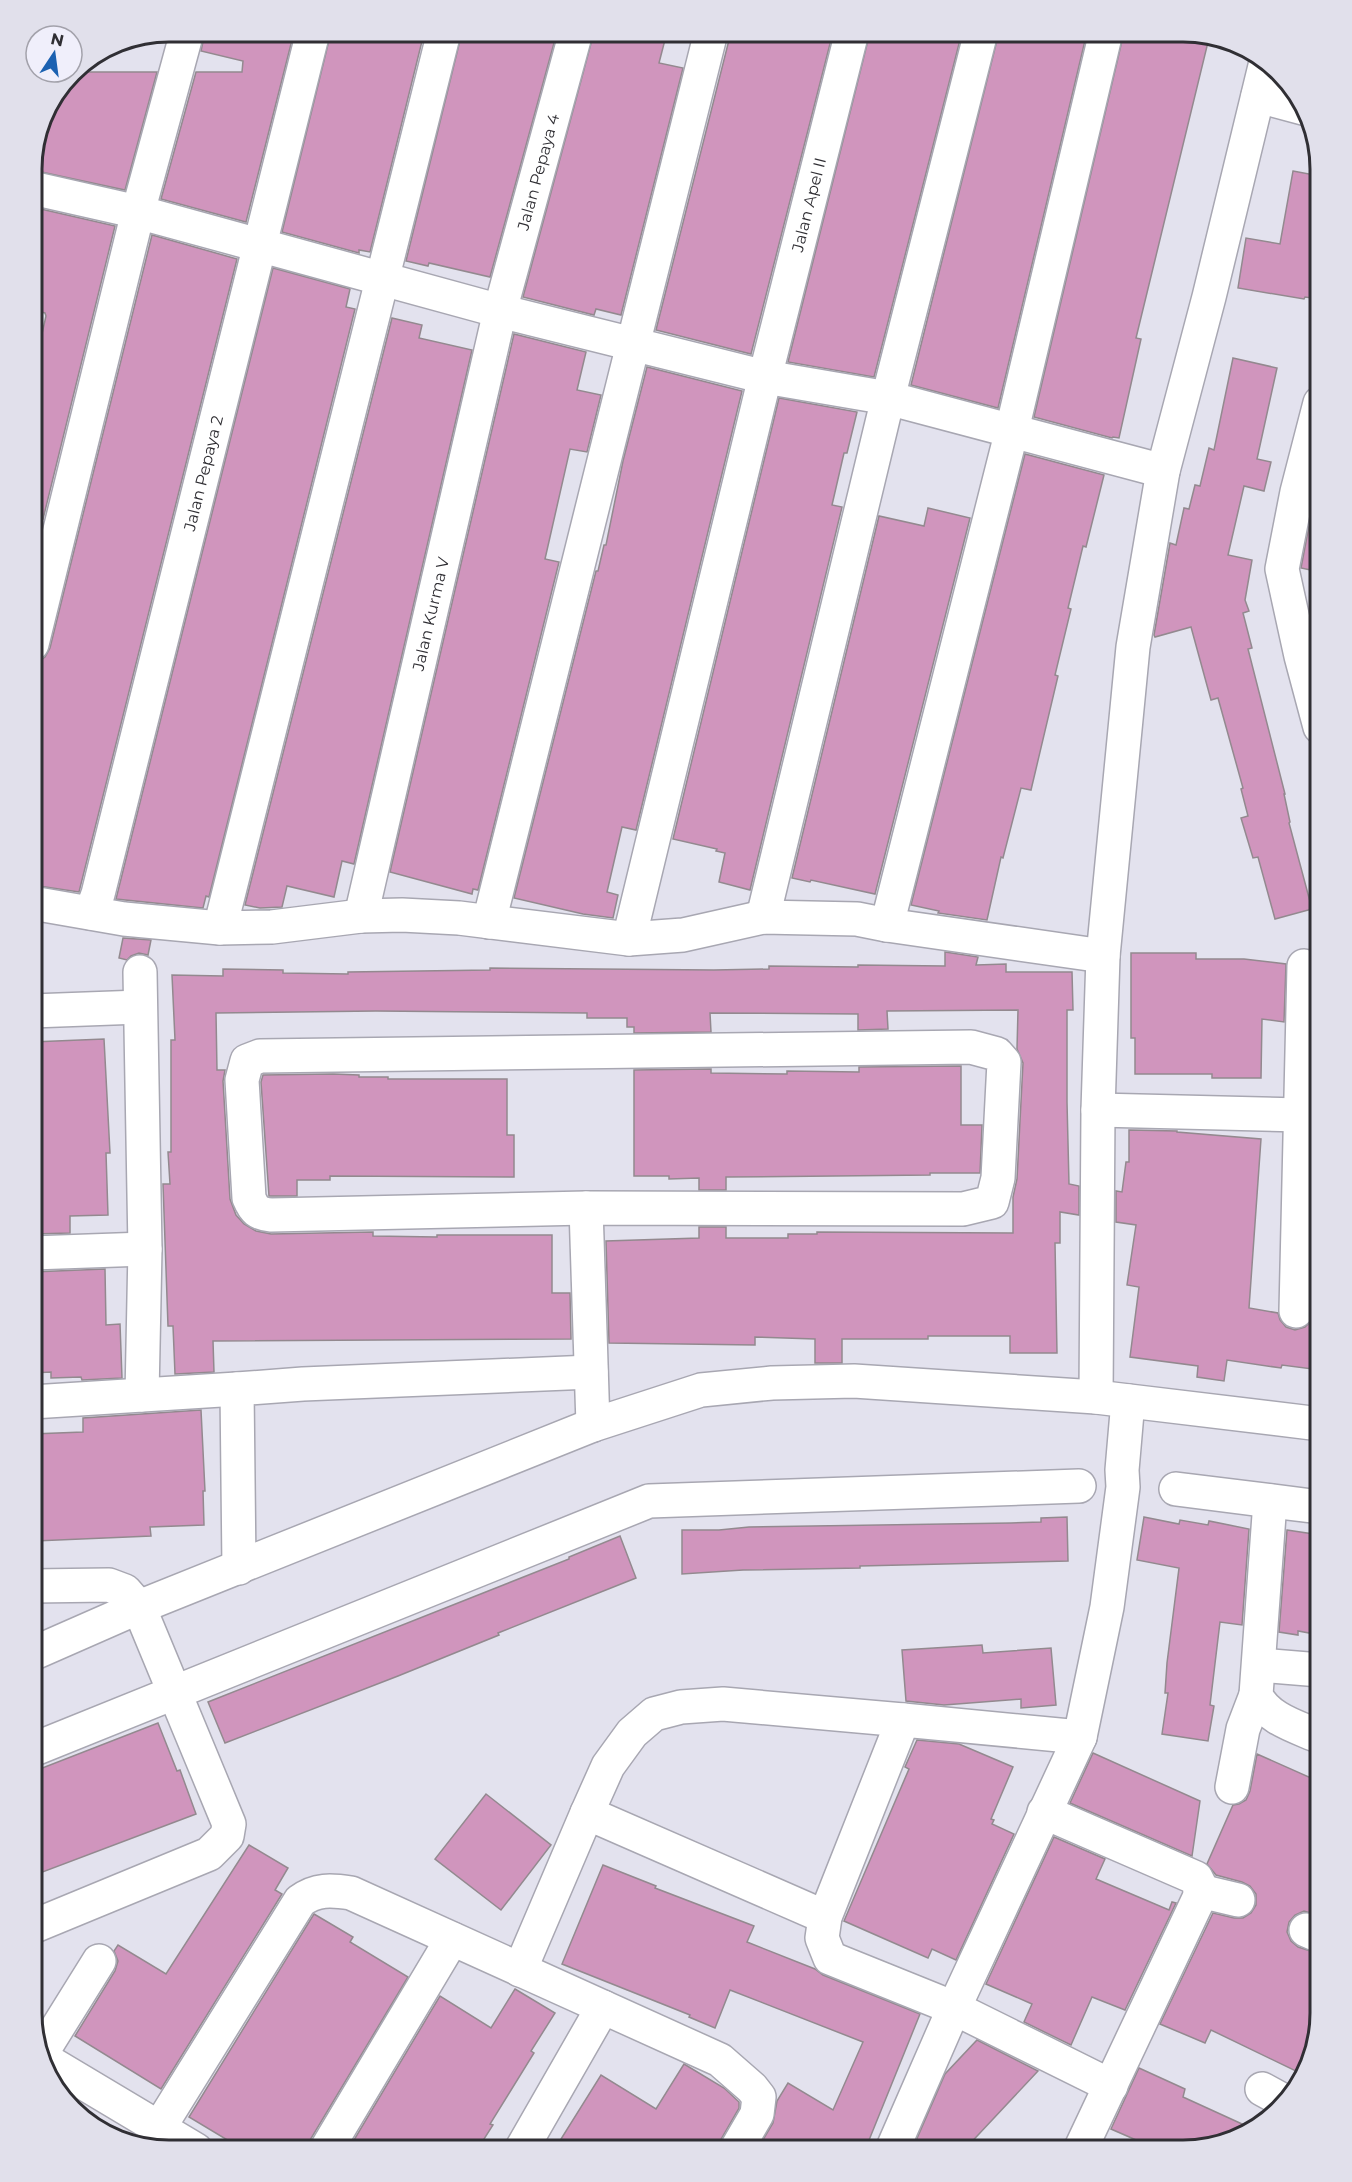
<svg xmlns="http://www.w3.org/2000/svg" width="1352" height="2182" font-family="Montserrat,sans-serif">
	<style>
		.building { fill: #d095bd; stroke: #93898f; stroke-width: 1.5 }
		.lines { fill: none; stroke-linecap: round; stroke-linejoin: round }
		.minor-casing { stroke: #a8a7b2; stroke-width: 36 }
		.minor { stroke: #fff; stroke-width: 33 }
		.labels { text-anchor: middle; dominant-baseline: central; stroke-width: 5; stroke-linejoin: round; paint-order: stroke }
		.street-label { font-size: 16px; fill: #302f34; stroke: #f0effb }
		.rim { fill: none; stroke: #302f34; stroke-width: 3 }
	</style>
	<rect width="100%" height="100%" fill="#e3e2ee"/>
	<g class="building">
		<path d="M205,32H272L293,36L246,222L161,199L196,72H242L243,61L201,51Z"/>
		<path d="M331,32H400L423,37L370,252L359,250V253L282,232Z"/>
		<path d="M462,32H557L490,277L429,263L428,266L406,261Z"/>
		<path d="M594,32H667L659,63L683,68L621,315L596,309L594,315L523,297Z"/>
		<path d="M731,32H833L751,354L656,330Z"/>
		<path d="M870,32H962L874,377L788,362Z"/>
		<path d="M999,32H1087L998,408L911,385Z"/>
		<path d="M1124,32H1193L1209,38L1136,338L1141,339L1119,438L1113,437L1112,438L1034,417Z"/>
		<path d="M72,72H157L125,190L32,170V160L42,116Z"/>
		<path d="M1293,171L1320,176V214L1315,250H1320V299L1305,297L1304,299L1238,288L1246,238L1280,244Z"/>
		<path d="M32,207L115,226L43,519L32,516V378L46,316L45,313L32,310Z"/>
		<path d="M152,235L237,259L79,892L32,885V662H38L45,657L50,648Z"/>
		<path d="M273,268L350,289L346,307L355,309L209,897L206,896L203,908L116,899Z"/>
		<path d="M392,318L422,325L419,338L472,350L354,864L342,861L334,897L287,886L282,907L260,908L245,905Z"/>
		<path d="M514,334L586,352L577,390L601,395L587,452L570,449L545,559L559,562L478,890L473,889L472,894L390,872Z"/>
		<path d="M1233,358L1277,368L1257,459L1271,462L1264,491L1244,486L1228,555L1252,560L1245,600L1249,611L1243,613L1252,648L1248,649L1285,794H1284L1290,822L1289,823L1312,909L1275,919L1258,857L1253,858L1241,818L1248,816L1241,789L1243,788L1218,698L1211,700L1191,627L1155,637L1154,635L1170,543L1176,545L1184,508L1189,509L1195,485L1200,486L1209,448L1214,450Z"/>
		<path d="M647,367L742,391L636,830L622,827L607,892L618,895L613,918L583,914L514,898L596,571H598L604,545H606L623,461Z"/>
		<path d="M779,398L857,412L847,453H844L832,505L842,507L750,890L719,882L725,853L716,851L717,849L673,839Z"/>
		<path d="M1025,454L1104,475L1086,547L1083,546L1068,608L1071,609L1055,675L1058,676L1031,790L1021,788L1003,858L1001,857L987,920L938,913L939,911L911,905Z"/>
		<path d="M928,508L970,518L875,894L811,880L810,882L792,878L879,516L924,526Z"/>
		<path d="M1309,526L1320,528V572L1301,568Z"/>
		<path d="M123,938L151,940L148,955L139,953L131,956L127,960L119,958Z"/>
		<path d="M945,952L978,957L976,965L1006,964V972H1072L1073,1010H1067V1102L1069,1184L1079,1186V1215L1060,1212V1243H1055L1057,1353H1010V1336H928V1339H842V1363H815V1339L755,1337V1345L609,1343L606,1241L699,1238V1227H726V1238H788V1234H817V1232L1013,1233V1197L1017,1179L1023,1063L1017,1049L1018,1010L887,1011L888,1029L858,1030V1014L710,1013L711,1032L634,1033V1027H627V1018H587V1013L376,1011L216,1013L217,1070H225L223,1081L230,1199L236,1215L244,1224L256,1231L271,1234L373,1232V1236L437,1237V1235H552V1293H570L571,1339L213,1341L214,1372L175,1374L173,1326H168L163,1184H170L168,1152H171V1040H175L172,975L223,976V969L283,970V973L348,974V972L490,970V968L714,970L769,969V966L858,967V965L945,966Z"/>
		<path d="M1131,953H1196V959H1244L1286,964L1284,1022L1262,1019L1261,1078H1212V1074H1135V1038H1131Z"/>
		<path d="M104,1039L110,1153H106L108,1215L70,1216V1233L32,1234V1042Z"/>
		<path d="M961,1066V1125H982L980,1173H930V1175L726,1177V1190H699V1178L669,1179V1176H634V1070L711,1069V1073L787,1074V1071L859,1072V1067Z"/>
		<path d="M333,1074L359,1075V1077H388V1079H507V1135H514V1177L330,1176V1180H297V1196H269L261,1082L263,1075Z"/>
		<path d="M1129,1130L1177,1131V1132L1261,1139L1249,1308L1278,1313L1280,1320L1286,1327L1295,1330L1305,1327L1313,1319L1320,1320V1370L1282,1365L1281,1368L1227,1360L1224,1381L1197,1377L1198,1366L1130,1357L1139,1287L1127,1285L1136,1225L1116,1222V1191L1122,1192L1126,1162H1129Z"/>
		<path d="M105,1269L106,1325L120,1324L122,1378L82,1380L81,1377L51,1378V1372L32,1373V1272Z"/>
		<path d="M201,1410L205,1491H203L204,1525L150,1527L151,1536L35,1541L33,1480H32V1434L83,1432V1418Z"/>
		<path d="M1067,1517L1068,1561L860,1566V1568L743,1570L682,1574V1530H719L749,1527L1011,1523L1041,1522V1518Z"/>
		<path d="M1144,1517L1179,1524L1180,1520L1208,1525L1209,1521L1249,1529L1242,1625L1220,1622L1210,1705L1214,1706L1208,1741L1162,1734L1168,1693H1165L1167,1663L1179,1568L1137,1560Z"/>
		<path d="M1287,1530L1320,1535V1635L1298,1631V1635L1279,1632Z"/>
		<path d="M620,1536L636,1578L498,1633L499,1635L398,1676L225,1743L208,1702L569,1559V1557Z"/>
		<path d="M982,1645L983,1653L1051,1648L1056,1705L1021,1708V1699L944,1705L906,1701L902,1650Z"/>
		<path d="M158,1723L177,1771L180,1770L196,1814L32,1876V1772Z"/>
		<path d="M917,1740L959,1744L1013,1767L991,1819L994,1820L992,1824L1014,1834L956,1960L932,1949L928,1958L844,1921L909,1769L905,1767Z"/>
		<path d="M1093,1753L1200,1801L1192,1856L1070,1803Z"/>
		<path d="M1257,1754L1320,1782V1916L1304,1911L1295,1915L1289,1922L1287,1932L1291,1941L1298,1947L1320,1954V2014L1302,2074L1211,2030L1205,2043L1160,2024L1213,1913L1234,1918H1243L1251,1913L1256,1905V1894L1250,1886L1242,1882L1216,1875L1207,1864L1233,1805L1239,1804L1246,1800L1250,1791Z"/>
		<path d="M486,1794L551,1845L501,1910L435,1859Z"/>
		<path d="M1054,1837L1105,1859L1096,1879L1169,1910L1172,1902L1176,1903L1125,2010L1092,1997L1071,2045L1024,2022L1032,2004L986,1984Z"/>
		<path d="M249,1845L288,1868L275,1890L282,1894L161,2089L75,2036L115,1971L118,1961L114,1951L118,1945L166,1974Z"/>
		<path d="M603,1865L656,1886L655,1888L754,1926L747,1942L815,1969L823,1975L920,2014L865,2150H757L773,2123L777,2101L788,2083L833,2110L863,2042L730,1990L715,2028L689,2017L690,2015L562,1964Z"/>
		<path d="M314,1914L353,1937L350,1942L408,1977L310,2140L307,2150H244L189,2117Z"/>
		<path d="M515,1989L555,2013L531,2051L534,2053L490,2124L493,2125L477,2150H348L440,1996L491,2028Z"/>
		<path d="M977,2040L1038,2071L964,2150H912L945,2074Z"/>
		<path d="M684,2064L724,2088L739,2102V2108L720,2141L717,2150H579L561,2139L601,2075L656,2109Z"/>
		<path d="M1139,2068L1185,2089L1183,2097L1253,2129L1244,2136L1183,2151L1159,2150L1111,2129Z"/>
	</g>
	<g class="lines">
		<g class="minor-casing">
			<g id="minor">
				<path d="M444,32L220,928L272,927L361,916L402,915L459,918L629,939L683,935L763,917L857,919L887,925L1103,956"/>
				<path d="M1258,96L1307,109"/>
				<path d="M32,188L138,212L500,311L765,377L888,398L1163,471"/>
				<path d="M32,644L138,212L187,32"/>
				<path d="M1320,727L1301,656L1282,569L1297,492L1320,403"/>
				<path d="M32,903L124,919L220,928"/>
				<path id="s1" d="M91,913L98,894L313,32"/>
				<path id="s2" d="M361,916L500,311L576,32"/>
				<path d="M763,917L888,398L981,32"/>
				<path d="M489,922L711,32"/>
				<path d="M887,925L1012,430L1106,32"/>
				<path id="s3" d="M629,939L765,377L852,32"/>
				<path d="M140,972L145,1249L142,1395"/>
				<path d="M32,1011L140,1007"/>
				<path d="M971,1047L997,1054L1004,1062L998,1178L992,1202L963,1209L586,1208L271,1215C258,1214 254,1210 249,1198L242,1080L247,1061L260,1056Z"/>
				<path d="M1098,1110L1301,1115"/>
				<path d="M586,1208L593,1425"/>
				<path d="M32,1253L145,1249"/>
				<path d="M1296,1311L1304,966"/>
				<path d="M1096,1397L1098,1110L1103,956L1133,647L1163,471L1209,297L1266,62"/>
				<path d="M32,1402L237,1389"/>
				<path d="M1176,1489L1320,1507"/>
				<path d="M1270,1501L1256,1695C1267,1719 1298,1727 1320,1737"/>
				<path d="M239,1568L237,1389L303,1384L591,1372"/>
				<path d="M32,1654L139,1607L593,1425L701,1390L772,1383L854,1381L1096,1397L1320,1424"/>
				<path d="M1259,1665L1320,1670"/>
				<path d="M1080,1737L903,1720L825,1917L822,1938L830,1958L954,2008L1111,2086"/>
				<path d="M32,1750L649,1501L1079,1486"/>
				<path d="M1232,1787L1243,1729L1256,1695"/>
				<path d="M1044,1812L1196,1878L1200,1886V1896L1080,2150"/>
				<path d="M587,1813L608,1766L632,1733L654,1714L681,1707L723,1704L903,1720"/>
				<path d="M1200,1891L1238,1900"/>
				<path d="M32,1927L209,1854L227,1836L229,1824L139,1607L125,1591L109,1585L32,1586"/>
				<path d="M1306,1930L1320,1936"/>
				<path d="M520,1970L587,1813L825,1917"/>
				<path d="M41,2054L99,1961"/>
				<path d="M42,2058L196,2150"/>
				<path d="M1262,2089L1284,2101"/>
				<path d="M159,2128L300,1901C316,1889 331,1890 351,1893L720,2060L752,2088L759,2097L757,2114L736,2150"/>
				<path d="M326,2150L452,1939"/>
				<path d="M521,2150L603,2007"/>
				<path d="M892,2150L954,2008L1080,1737L1107,1607L1123,1487L1122,1470L1128,1401"/>
			</g>
		</g>
		<use href="#minor" class="minor"/>
	</g>
	<g class="labels">
		<g class="street-label">
			<text stroke="none"><textPath href="#s2" startOffset="765">Jalan Pepaya 4</textPath></text>
			<text stroke="none"><textPath href="#s3" startOffset="756">Jalan Apel II</textPath></text>
			<text stroke="none"><textPath href="#s1" startOffset="454">Jalan Pepaya 2</textPath></text>
			<text stroke="none"><textPath href="#s2" startOffset="310">Jalan Kurma V</textPath></text>
		</g>
	</g>
	<path d="M0 0H1352V2182H0ZM169 42H1183A127 127 0 0 1 1310 169V2013A127 127 0 0 1 1183 2140H169A127 127 0 0 1 42 2013V169A127 127 0 0 1 169 42Z" fill="#e1e0eb" fill-rule="evenodd"/>
	<path class="rim" d="M169 42H1183A127 127 0 0 1 1310 169V2013A127 127 0 0 1 1183 2140H169A127 127 0 0 1 42 2013V169A127 127 0 0 1 169 42Z"/>
	<g transform="translate(54 54) rotate(13)"><circle r="28" fill="#f0effb" stroke="#a3a2ab" stroke-width="1.5"/>
	<path d="M0-4.5L10 22L0 15L-10 22Z" fill="#1b61b1"/>
	<text y="-9" font-size="16" font-weight="bold" text-anchor="middle" fill="#302f34">N</text>
	</g>
</svg>
